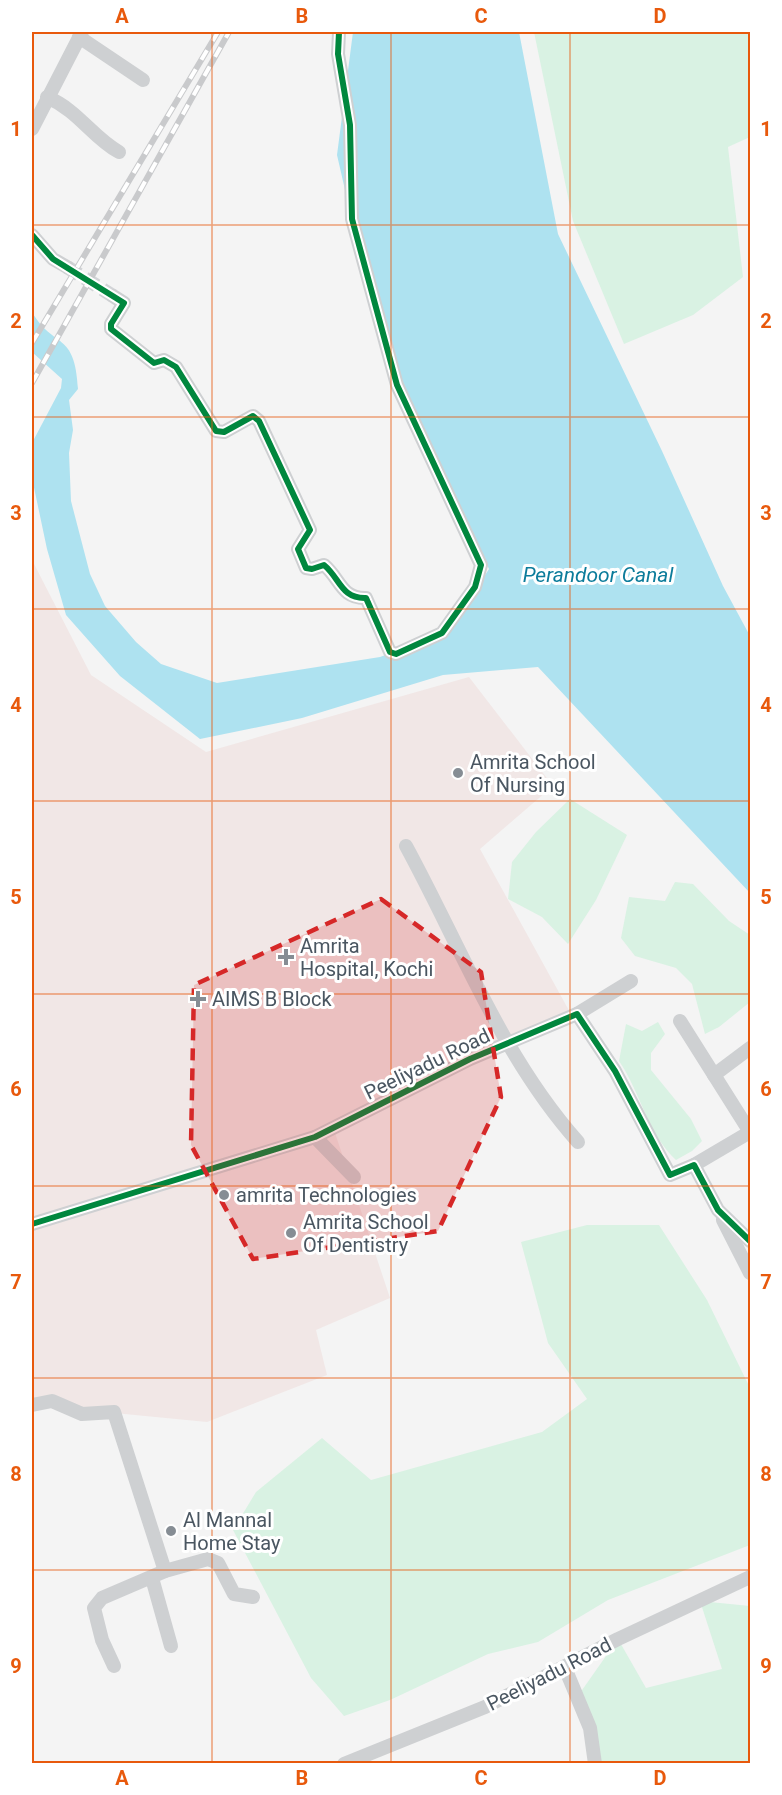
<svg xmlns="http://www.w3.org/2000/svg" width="782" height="1795" font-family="Roboto,sans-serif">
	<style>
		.medical { fill: #f1e7e6 }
		.green { fill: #d9f2e3 }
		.water { fill: #aee2f0 }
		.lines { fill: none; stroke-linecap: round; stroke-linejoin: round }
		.minor-tunnel { stroke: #d2d4d7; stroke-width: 14; stroke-dasharray: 14 7; stroke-linecap: butt }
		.minor { stroke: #ced0d2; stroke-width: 14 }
		.rail-casing { stroke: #c9cacc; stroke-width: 6 }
		.rail { stroke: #fff; stroke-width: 4; stroke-dasharray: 11; stroke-linecap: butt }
		.cycleway-casing { stroke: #fff; stroke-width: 10 }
		.cycleway { stroke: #00873e; stroke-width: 6 }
		.marked { fill: #d62828; fill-opacity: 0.2; stroke: #d62828; stroke-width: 4.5; stroke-dasharray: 12 8; stroke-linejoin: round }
		.grid { fill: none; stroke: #e8590c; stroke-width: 1.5; stroke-opacity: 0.55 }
		.poi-dot { fill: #868d94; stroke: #fff; stroke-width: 2 }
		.labels { text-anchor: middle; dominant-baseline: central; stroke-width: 6; stroke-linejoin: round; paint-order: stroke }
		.poi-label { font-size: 20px; fill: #4a5661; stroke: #fff; text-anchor: start }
		.street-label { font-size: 20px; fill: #4a5661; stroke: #fff }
		.water-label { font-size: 21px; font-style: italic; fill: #0c7c9b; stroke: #fff }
		.neatline { fill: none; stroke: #e8590c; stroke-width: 2 }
		.grid-label { font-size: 20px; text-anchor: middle; font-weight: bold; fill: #e8590c }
	</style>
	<rect width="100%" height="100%" fill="#f4f4f4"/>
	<path class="medical" d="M32,560L91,675L206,752L469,677L553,786L480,849L572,1016L335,1133L390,1298L316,1330L327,1375L207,1422L32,1405Z"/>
	<g class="green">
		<path d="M534,32H750V137L728,147L743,277L693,315L624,344L573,221Z"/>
		<path d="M570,799L627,835L596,900L568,944L542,917L508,899L512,862L536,832Z"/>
		<path d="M675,882L693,884L729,921L750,935V1002L719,1027L705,1034L692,984L676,968L635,956L621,938L629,897L665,901Z"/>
		<path d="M658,1022L665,1034L651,1053V1070L691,1119L702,1141L692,1151L676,1160C647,1133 641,1093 619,1061L626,1024L642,1031Z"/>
		<path d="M587,1225H659L707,1300L750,1388V1545L608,1600L538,1642L488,1654L390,1700L344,1716L311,1678L233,1530L256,1492L322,1438L371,1480L542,1432L587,1399L548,1343L521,1242Z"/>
		<path d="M700,1601L750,1606V1763H597L580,1693L618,1639L646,1688L722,1669Z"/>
	</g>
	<path class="water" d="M353,32H519L558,234L662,451L723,586L750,636V893L538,667L443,675L302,718L200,739L120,676L66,615L47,549L32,478V443L61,388L62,379L32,352V312C54,350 75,330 78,389L69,400L73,430L69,453L71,501L90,574L105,606L136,642L161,664L217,683L380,657L448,632L489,569L382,351L337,155Z"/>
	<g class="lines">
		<path class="minor-tunnel" d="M67,267L113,296"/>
		<g class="minor">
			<path d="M79,37L143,80"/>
			<path d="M47,97C79,111 92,137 119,152"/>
			<path d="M32,129L82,32"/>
			<path d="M32,235L53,259L67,267"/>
			<path d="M113,296L124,303L111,324V329L154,363L164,360L176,367L216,431L224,432L253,416L259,421L310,530L298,549L306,568L312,569L324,565C340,578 341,599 366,598L390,652L396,654L442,633L475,587L481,565L397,385L352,219L350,125L338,54L339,32"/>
			<path d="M406,846C460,945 502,1057 578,1142"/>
			<path d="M577,1014L631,981"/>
			<path d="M680,1021L750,1132"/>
			<path d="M714,1075L750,1048"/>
			<path d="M315,1137L354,1177"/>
			<path d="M694,1165L750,1132"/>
			<path d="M723,1220L750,1273"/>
			<path d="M32,1224L315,1137L470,1059L577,1014L615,1071L670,1175L694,1165L718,1210L750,1241"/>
			<path d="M32,1405L52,1401L82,1414L114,1412L165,1571"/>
			<path d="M152,1578L171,1646"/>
			<path d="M114,1666L102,1640L94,1608L102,1598L165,1571L208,1559L218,1563L234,1594L253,1597"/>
			<path d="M565,1668L590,1728L595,1764"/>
			<path d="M344,1764L485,1707L618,1639L750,1577"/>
		</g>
		<g class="rail-casing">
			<g id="rail">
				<path d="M32,343L218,32"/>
				<path d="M32,383L229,32"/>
			</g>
		</g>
		<use href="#rail" class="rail"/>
		<g class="cycleway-casing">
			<g id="cycleway">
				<path d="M32,235L53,259L124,303L111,324V329L154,363L164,360L176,367L216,431L224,432L253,416L259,421L310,530L298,549L306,568L312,569L324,565C340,578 341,599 366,598L390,652L396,654L442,633L475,587L481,565L397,385L352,219L350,125L338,54L339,32"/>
				<path d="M32,1224L315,1137L470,1059L577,1014L615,1071L670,1175L694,1165L718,1210L750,1241"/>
			</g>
		</g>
		<use href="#cycleway" class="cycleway"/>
	</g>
	<path class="marked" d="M381,899L481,972L501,1097L438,1231L253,1259L191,1145L194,985Z"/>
	<path class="grid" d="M212,32V1764M391,32V1764M570,32V1764M32,225H750M32,417H750M32,609H750M32,801H750M32,994H750M32,1186H750M32,1378H750M32,1570H750"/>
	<g class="poi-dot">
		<circle cx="458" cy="773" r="6"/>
		<path d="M283 948h6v6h6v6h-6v6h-6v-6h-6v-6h6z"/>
		<path d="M195 990h6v6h6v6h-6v6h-6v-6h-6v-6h6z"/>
		<circle cx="224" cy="1195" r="6"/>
		<circle cx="291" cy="1233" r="6"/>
		<circle cx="171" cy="1531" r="6"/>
	</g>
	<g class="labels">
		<g class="poi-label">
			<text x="470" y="762">Amrita School<tspan x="470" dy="23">Of Nursing</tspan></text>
			<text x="300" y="946">Amrita<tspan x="300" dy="23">Hospital, Kochi</tspan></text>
			<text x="212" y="999">AIMS B Block</text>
			<text x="236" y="1195">amrita Technologies</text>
			<text x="303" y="1222">Amrita School<tspan x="303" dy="23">Of Dentistry</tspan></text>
			<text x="183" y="1520">Al Mannal<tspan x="183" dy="23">Home Stay</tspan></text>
		</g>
		<g class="street-label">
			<text transform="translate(427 1064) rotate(-26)">Peeliyadu Road</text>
			<text transform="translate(549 1674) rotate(-27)">Peeliyadu Road</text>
		</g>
		<g class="water-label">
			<text x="598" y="575">Perandoor Canal</text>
		</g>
	</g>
	<rect width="782" height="1795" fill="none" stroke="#ffffff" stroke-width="66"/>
	<rect x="33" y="33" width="716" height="1729" class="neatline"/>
	<g class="grid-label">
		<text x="122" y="23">A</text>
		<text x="302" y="23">B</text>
		<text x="481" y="23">C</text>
		<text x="660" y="23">D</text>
		<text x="16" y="136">1</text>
		<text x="766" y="136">1</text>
		<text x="16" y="328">2</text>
		<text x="766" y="328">2</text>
		<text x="16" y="520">3</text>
		<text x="766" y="520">3</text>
		<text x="16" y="712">4</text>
		<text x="766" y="712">4</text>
		<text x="16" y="904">5</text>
		<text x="766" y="904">5</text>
		<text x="16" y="1096">6</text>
		<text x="766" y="1096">6</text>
		<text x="16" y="1289">7</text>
		<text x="766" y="1289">7</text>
		<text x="16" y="1481">8</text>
		<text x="766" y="1481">8</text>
		<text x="16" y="1673">9</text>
		<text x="766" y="1673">9</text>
		<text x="122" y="1785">A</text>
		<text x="302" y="1785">B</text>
		<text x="481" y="1785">C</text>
		<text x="660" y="1785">D</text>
	</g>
</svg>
